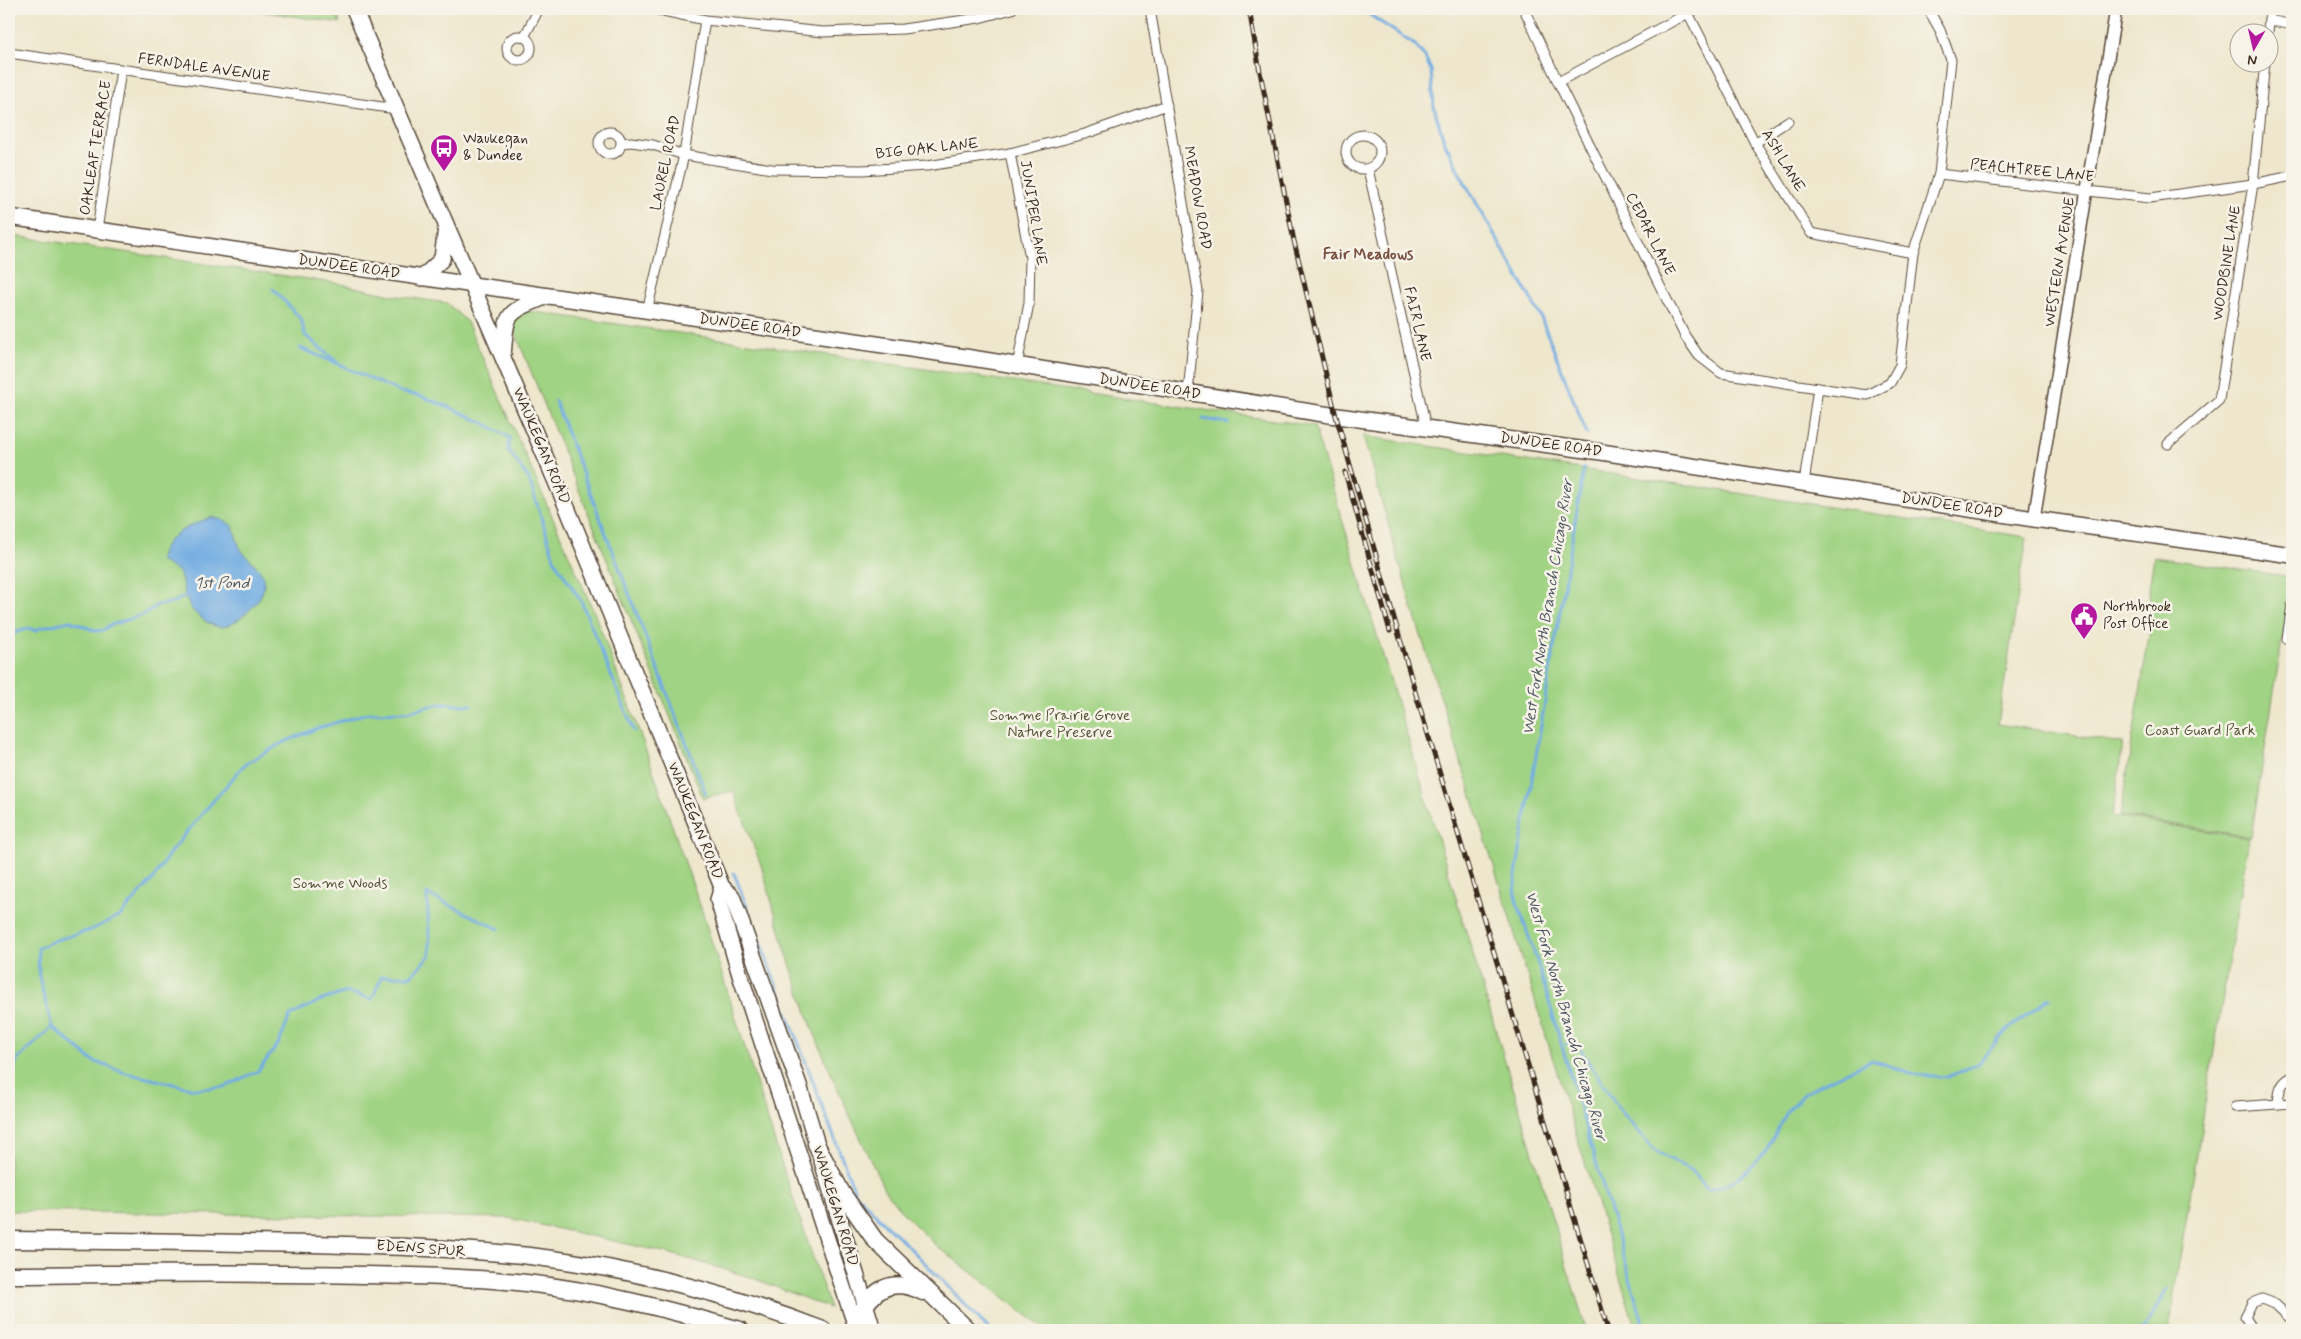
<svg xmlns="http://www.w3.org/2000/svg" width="2301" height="1339" font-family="Mynerve,sans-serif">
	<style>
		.green { fill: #a0d383; stroke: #6e7e50 }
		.water { fill: #71ace2; stroke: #566b80 }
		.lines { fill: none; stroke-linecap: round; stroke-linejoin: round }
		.stream { stroke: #71ace2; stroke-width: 3 }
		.minor-casing { stroke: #564638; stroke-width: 11 }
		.tertiary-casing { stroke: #564638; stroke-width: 14 }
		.primary-casing { stroke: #564638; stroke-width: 18 }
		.motorway-casing { stroke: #564638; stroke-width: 19 }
		.minor { stroke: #fff; stroke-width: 9 }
		.tertiary { stroke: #fff; stroke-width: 11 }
		.primary { stroke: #fff; stroke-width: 15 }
		.motorway { stroke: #fff; stroke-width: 16 }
		.rail-casing { stroke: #3b2a1e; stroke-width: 5 }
		.rail { stroke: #f7f3e8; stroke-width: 3; stroke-dasharray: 9; stroke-linecap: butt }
		.labels { text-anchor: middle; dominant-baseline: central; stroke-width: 5; stroke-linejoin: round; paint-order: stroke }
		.street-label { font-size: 15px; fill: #3b2a1e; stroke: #f7f3e8 }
		.poi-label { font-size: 15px; fill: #3b2a1e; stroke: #f7f3e8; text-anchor: start }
		.park-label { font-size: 15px; fill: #545437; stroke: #f7f3e8 }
		.neighbourhood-label { font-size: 16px; font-weight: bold; fill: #784f40; stroke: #f7f3e8 }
		.water-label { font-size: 16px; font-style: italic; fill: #4e5863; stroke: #f7f3e8 }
	</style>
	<rect width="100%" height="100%" fill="#f7f3e8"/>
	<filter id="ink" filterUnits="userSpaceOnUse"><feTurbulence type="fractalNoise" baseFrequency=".02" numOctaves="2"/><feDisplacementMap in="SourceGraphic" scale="10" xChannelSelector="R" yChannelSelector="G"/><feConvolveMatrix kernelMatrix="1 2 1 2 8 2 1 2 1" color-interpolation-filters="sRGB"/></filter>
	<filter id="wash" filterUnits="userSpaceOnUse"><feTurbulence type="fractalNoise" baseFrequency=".0096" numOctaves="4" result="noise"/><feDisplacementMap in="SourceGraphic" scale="20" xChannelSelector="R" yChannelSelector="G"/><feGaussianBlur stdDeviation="1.12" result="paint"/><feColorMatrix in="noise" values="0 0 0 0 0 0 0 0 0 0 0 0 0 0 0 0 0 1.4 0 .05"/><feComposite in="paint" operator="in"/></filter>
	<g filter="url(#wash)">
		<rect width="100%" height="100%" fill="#eee7cd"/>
		<g class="green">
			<path d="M244,9H335L340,23Z"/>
			<path d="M9,235L341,284L391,295L447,303L467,322L594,612L642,739L703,914L782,1165L830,1308L750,1277L668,1253L509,1218L9,1211Z"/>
			<path d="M522,310L1314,426L1586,1330H1046L933,1243L902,1212L884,1189L834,1081L813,1030L787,955L761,865L733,791L703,798L511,322Z"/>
			<path d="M1363,436L2027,537L1998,724L2123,743L2112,816L2249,838L2168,1330H1636L1492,860L1411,604Z"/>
			<path d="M2154,557L2292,577L2251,837L2120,816L2151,624L2149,588Z"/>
		</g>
		<path class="water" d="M211,517L223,520L233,526C236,535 237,543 242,551C251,563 264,568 264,585C264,600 238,624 223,627C213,628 200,618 193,611C184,600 184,585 179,572L160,561C162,535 190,526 211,517Z"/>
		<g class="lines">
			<g class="stream">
				<path d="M1361,9L1415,45L1425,57L1431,70L1434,107L1444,141L1459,172L1540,315L1587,434"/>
				<path d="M273,289L301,319L305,335L340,365L400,392L421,396L451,408L484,423L510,438L508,450L529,479L555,561L581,601L634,731"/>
				<path d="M300,348L336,363"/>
				<path d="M555,401L706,794"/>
				<path d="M1203,419L1228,423"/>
				<path d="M1584,468L1515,881L1516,899L1538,964L1645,1330"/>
				<path d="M9,635L29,628L36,631L39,628L70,621L96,631L104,630L108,626L145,614L157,605L172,603L189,594"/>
				<path d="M472,705L439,704L406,712L368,713L318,728L280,744L244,765L190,828L169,854L153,879L120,916L91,930L56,940L38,948L39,977L52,1027L93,1061L126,1073L195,1089L224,1087L258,1071L279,1043L290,1016L319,1001L347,992L372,999L382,976H411L430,955L427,894L499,929"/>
				<path d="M734,873L856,1195C869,1204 876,1217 888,1227C924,1260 956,1296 990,1330"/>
				<path d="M1566,1044H1577L1617,1106L1655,1151L1692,1171L1708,1190C1732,1186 1753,1169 1767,1149C1781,1127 1782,1111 1806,1093C1820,1082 1855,1069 1872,1060L1917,1075L1947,1077L1977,1065L2006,1031L2049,998"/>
				<path d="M9,1075L12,1076L17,1060L52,1027"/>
				<path d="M2141,1330L2146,1327L2168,1288"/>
			</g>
		</g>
	</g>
	<g filter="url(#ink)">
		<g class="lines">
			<g class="minor-casing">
				<g id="minor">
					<path d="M654,9L705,20L823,32L903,29L979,18L1012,9"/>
					<path d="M1150,9L1198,291L1188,393"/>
					<path d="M1524,9L1558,82L1685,336L1699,356L1721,373L1818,388"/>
					<path d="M1686,9L1755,143L1811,233L1913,253"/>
					<path d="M2269,20L2292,25"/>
					<path d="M2268,32L2270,9"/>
					<circle cx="519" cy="48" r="12"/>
					<path d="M524,37L539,9"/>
					<path d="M9,53L396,109"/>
					<path d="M1558,82L1696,9"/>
					<circle cx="610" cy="143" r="11"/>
					<circle cx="1363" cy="152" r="17"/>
					<path d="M622,143L631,142L653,145L684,155L772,169L862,170L927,166L1010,153L1085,134L1167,105"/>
					<path d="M1755,143L1788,121"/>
					<path d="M1010,153L1030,258L1029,303L1017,366"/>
					<path d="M1368,169L1426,427"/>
					<path d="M1939,174L2150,198L2253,184L2292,176"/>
					<path d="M97,230L121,70"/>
					<path d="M647,311L684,155L705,20"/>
					<path d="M2168,444L2219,400L2253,184L2265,62"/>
					<path d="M1804,483L1818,388L1867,395L1890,383L1900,365L1913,253L1939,174L1951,60L1940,30L1928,9"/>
					<path d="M2287,639L2292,605"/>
					<path d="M2278,1104C2279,1091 2280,1083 2292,1077"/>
					<path d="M2235,1107L2292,1103"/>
					<path d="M2253,1330L2245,1317L2252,1303L2262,1299L2276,1305L2292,1320"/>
				</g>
			</g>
			<g class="tertiary-casing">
				<path id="tertiary" d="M2034,519L2116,9"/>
			</g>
			<g class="primary-casing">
				<g id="primary">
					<path d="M354,9L568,510L722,887L732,896L799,1085L873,1330"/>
					<path d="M9,217L965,357L1330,415L1601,452L2034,519L2292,555"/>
					<path d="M422,278L442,259L446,227"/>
					<path d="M503,356C507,310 505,314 547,296"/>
					<path d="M722,887L718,900L740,975L857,1330"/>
				</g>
			</g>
			<g class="motorway-casing">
				<g id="motorway">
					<path d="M816,1144L842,1193L875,1240L968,1330"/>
					<path d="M9,1240C110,1241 210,1242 311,1244C384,1246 458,1248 530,1256C630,1268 729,1294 823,1330"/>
					<path d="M9,1275C127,1274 246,1272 364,1275C418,1276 473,1277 526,1283C599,1291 670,1310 740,1330"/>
					<path d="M855,1324C869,1292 889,1275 923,1292"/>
				</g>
			</g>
			<use href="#minor" class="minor"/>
			<use href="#tertiary" class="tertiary"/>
			<use href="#primary" class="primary"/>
			<use href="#motorway" class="motorway"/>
			<g class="rail-casing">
				<g id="rail">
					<path d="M1249,9L1260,72L1294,241L1336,416L1417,698L1608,1330"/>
					<path d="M1345,472L1390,631"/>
				</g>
			</g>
			<use href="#rail" class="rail"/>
		</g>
	</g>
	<defs>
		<g id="bus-pin" transform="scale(1.4375)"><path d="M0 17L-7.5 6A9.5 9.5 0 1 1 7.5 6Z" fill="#b5179e" stroke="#f7f3e8"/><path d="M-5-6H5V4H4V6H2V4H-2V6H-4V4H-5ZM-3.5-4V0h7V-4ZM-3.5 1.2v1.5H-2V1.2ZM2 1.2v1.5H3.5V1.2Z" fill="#fff"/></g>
		<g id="civic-pin" transform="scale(1.4375)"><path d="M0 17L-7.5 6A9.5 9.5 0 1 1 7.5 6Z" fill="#b5179e" stroke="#f7f3e8"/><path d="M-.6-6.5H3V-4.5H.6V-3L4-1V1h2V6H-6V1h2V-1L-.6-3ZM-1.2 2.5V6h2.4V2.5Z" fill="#fff"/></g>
	</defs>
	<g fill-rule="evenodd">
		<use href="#bus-pin" x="444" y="148"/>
		<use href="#civic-pin" x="2084" y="616"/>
	</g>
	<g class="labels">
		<g class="street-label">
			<text transform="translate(204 68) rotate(8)">FERNDALE AVENUE</text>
			<text transform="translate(96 148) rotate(-81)">OAKLEAF TERRACE</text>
			<text transform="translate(927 149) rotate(-6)">BIG OAK LANE</text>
			<text transform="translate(1783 161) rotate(59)">ASH LANE</text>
			<text transform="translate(666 163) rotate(-78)">LAUREL ROAD</text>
			<text transform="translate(2032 171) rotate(6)">PEACHTREE LANE</text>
			<text transform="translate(1197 198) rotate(80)">MEADOW ROAD</text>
			<text transform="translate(1033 213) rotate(81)">JUNIPER LANE</text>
			<text transform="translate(1650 234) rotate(63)">CEDAR LANE</text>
			<text transform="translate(2060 262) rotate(-81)">WESTERN AVENUE</text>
			<text transform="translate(2227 263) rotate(-81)">WOODBINE LANE</text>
			<text transform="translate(349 267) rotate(8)">DUNDEE ROAD</text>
			<text transform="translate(1417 324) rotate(77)">FAIR LANE</text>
			<text transform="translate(750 326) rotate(8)">DUNDEE ROAD</text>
			<text transform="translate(1150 387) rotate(9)">DUNDEE ROAD</text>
			<text transform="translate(1551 445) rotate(8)">DUNDEE ROAD</text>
			<text transform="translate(541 446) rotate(67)">WAUKEGAN ROAD</text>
			<text transform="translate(1952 506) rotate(9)">DUNDEE ROAD</text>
			<text transform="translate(695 821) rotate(68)">WAUKEGAN ROAD</text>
			<text transform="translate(835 1206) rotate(73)">WAUKEGAN ROAD</text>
			<text transform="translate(421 1249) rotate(4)">EDENS SPUR</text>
		</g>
		<g class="poi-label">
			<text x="463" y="139">Waukegan<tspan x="463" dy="17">&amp; Dundee</tspan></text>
			<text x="2103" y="607">Northbrook<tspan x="2103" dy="17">Post Office</tspan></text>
		</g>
		<g class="park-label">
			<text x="1060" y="716">Somme Prairie Grove<tspan x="1060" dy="17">Nature Preserve</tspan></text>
			<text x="2200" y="731">Coast Guard Park</text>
			<text x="340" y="884">Somme Woods</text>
		</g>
		<g class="neighbourhood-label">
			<text x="1368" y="254">Fair Meadows</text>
		</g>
		<g class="water-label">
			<text x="222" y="583">1st Pond</text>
			<text transform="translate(1548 607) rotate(-81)">West Fork North Branch Chicago River</text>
			<text transform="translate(1566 1016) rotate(74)">West Fork North Branch Chicago River</text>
		</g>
	</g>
	<rect width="2301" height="1339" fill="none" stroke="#f7f3e8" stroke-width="30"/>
	<g transform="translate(2254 48) rotate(188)"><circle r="24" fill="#f7f3e8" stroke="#aca397"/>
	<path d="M0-4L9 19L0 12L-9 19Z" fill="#b5179e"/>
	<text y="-8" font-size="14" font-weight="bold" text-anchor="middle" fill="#3b2a1e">N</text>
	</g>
</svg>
